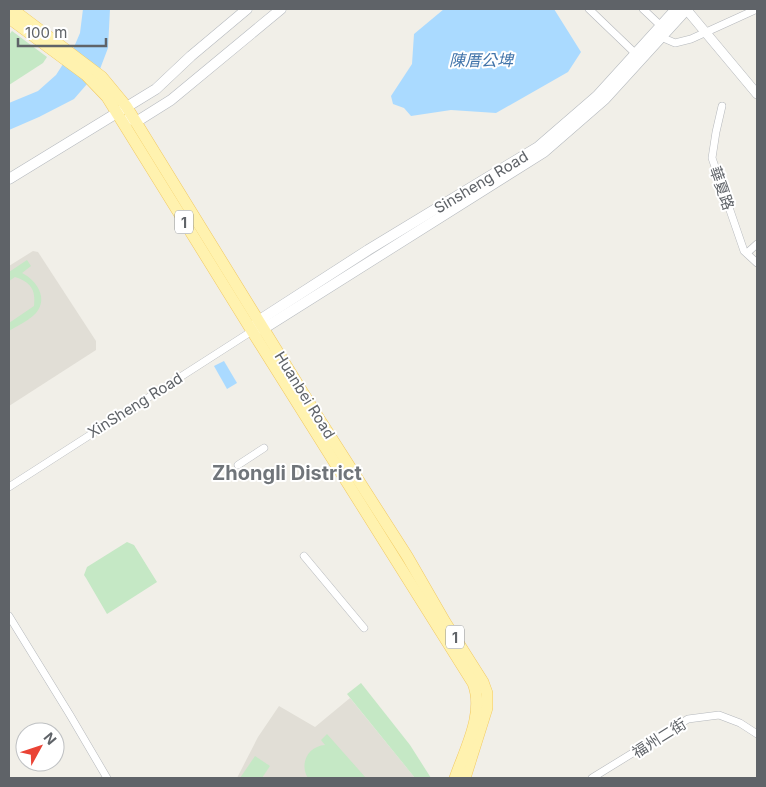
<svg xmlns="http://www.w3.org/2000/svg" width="766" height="787" font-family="Inter,'Noto Sans TC',sans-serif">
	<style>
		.education { fill: #e1ded6 }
		.green { fill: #c5e8c5 }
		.water { fill: #aadaff }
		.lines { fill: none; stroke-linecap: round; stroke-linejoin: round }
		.minor-casing { stroke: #b5b8bc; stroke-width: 8 }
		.tertiary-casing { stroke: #b5b8bc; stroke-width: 10 }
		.secondary-casing { stroke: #b6babf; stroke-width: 11 }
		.primary-casing { stroke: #f2c960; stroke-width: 12 }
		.minor { stroke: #fff; stroke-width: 7 }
		.tertiary { stroke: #fff; stroke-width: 9 }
		.secondary { stroke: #fff; stroke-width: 10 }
		.primary { stroke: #fff2af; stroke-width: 11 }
		.labels { text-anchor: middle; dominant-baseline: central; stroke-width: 4; stroke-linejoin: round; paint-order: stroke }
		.shield { fill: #fff; stroke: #8f9295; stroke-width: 1 }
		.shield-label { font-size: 14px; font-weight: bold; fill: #5f6368 }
		.street-label { font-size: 15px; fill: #5f6368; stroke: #fff }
		.water-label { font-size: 16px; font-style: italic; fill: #4174aa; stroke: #fff }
		.district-label { font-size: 20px; font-weight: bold; fill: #70757a; stroke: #fff }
	</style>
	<rect width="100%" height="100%" fill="#f1efe8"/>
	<g class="education">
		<path d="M33,251L38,252L96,341V350L9,406V266Z"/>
		<path d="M350,698L415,778H237L258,737L279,706L315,727Z"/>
	</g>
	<g class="green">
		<path d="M12,31L47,57L43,63L9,85V35Z"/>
		<path d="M27,260L31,266L22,273C36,280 49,298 36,313C30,320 17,326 9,331V323L34,306C36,290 31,282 15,277L9,281V272Z"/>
		<path d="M127,542L134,545L157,582L107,614L86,578L84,575L87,567Z"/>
		<path d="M361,683L410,745L431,778H415L347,694Z"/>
		<path d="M327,734L366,778H308C299,764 308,746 325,745L321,740Z"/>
		<path d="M255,756L270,766L262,778H240Z"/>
	</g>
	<g class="water">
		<path d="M83,9H110L108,48L100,69L74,99L39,117L9,130V103L38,91L56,75L74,47L80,33Z"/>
		<path d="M444,9H554L581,52L568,72L496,113L451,110L411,116L404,108L393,104L391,96L412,64L414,34Z"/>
		<path d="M224,361L237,383L227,389L214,366Z"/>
	</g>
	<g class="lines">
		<g class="minor-casing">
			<g id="minor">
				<path d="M589,9L638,56"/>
				<path d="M643,9L661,26"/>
				<path d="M661,37L675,43L691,39L757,9"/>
				<path d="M722,106L716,132L712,158L744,251L757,263"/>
				<path d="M747,253L757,244"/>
				<path d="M238,465L264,448"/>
				<path d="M9,487L252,331"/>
				<path d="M304,556L364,628"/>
				<path d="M9,616L70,715L107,778"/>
				<path d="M592,778L688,719L719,715L740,723L757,734"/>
			</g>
		</g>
		<g class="tertiary-casing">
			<path id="tertiary" d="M686,9L757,94"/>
		</g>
		<g class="secondary-casing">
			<g id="secondary">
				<path d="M129,118L136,122L171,100L281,9"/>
				<path d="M9,179L156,89L191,56L247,9"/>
				<path d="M255,326L258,321L368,250L538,147L597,96L676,9"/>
				<path d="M255,330L263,329L544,152L605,99L687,9"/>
			</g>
		</g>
		<g class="primary-casing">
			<g id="primary">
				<path d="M12,9L102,77L126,106L316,414L407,556L445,622L483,682L487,693V708L465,778"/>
				<path d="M9,18L86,75L107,97L252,331L473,683C485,713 465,749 455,778"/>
			</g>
		</g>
		<use href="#minor" class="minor"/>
		<use href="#tertiary" class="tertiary"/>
		<use href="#secondary" class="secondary"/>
		<use href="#primary" class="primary"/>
	</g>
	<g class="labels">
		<g class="shield">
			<rect x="175" y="210.5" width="18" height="23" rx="4"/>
			<rect x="446" y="625.5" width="18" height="23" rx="4"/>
		</g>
		<g class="shield-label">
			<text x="184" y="222">1</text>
			<text x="455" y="637">1</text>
		</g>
		<g class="street-label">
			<text transform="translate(481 182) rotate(-31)">Sinsheng Road</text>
			<text transform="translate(722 188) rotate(71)">華夏路</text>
			<text transform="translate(305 395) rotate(58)">Huanbei Road</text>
			<text transform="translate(135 405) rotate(-32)">XinSheng Road</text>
			<text transform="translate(659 738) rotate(-32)">福州二街</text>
		</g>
		<g class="water-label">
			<text x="481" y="60">陳厝公埤</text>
		</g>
		<g class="district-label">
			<text x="287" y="473">Zhongli District</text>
		</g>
	</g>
	<rect width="766" height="787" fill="none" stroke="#5f6368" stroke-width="20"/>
	<g transform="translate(40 747) rotate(50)"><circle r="24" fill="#ffffff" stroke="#bfc1c3"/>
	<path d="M0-4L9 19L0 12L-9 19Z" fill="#ea4335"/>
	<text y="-8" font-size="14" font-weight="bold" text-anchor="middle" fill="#5f6368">N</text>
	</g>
	<path d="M18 38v8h88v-8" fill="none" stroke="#5f6368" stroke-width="2.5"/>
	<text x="25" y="38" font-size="15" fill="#5f6368" stroke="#ffffff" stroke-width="4" paint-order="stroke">100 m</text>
</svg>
